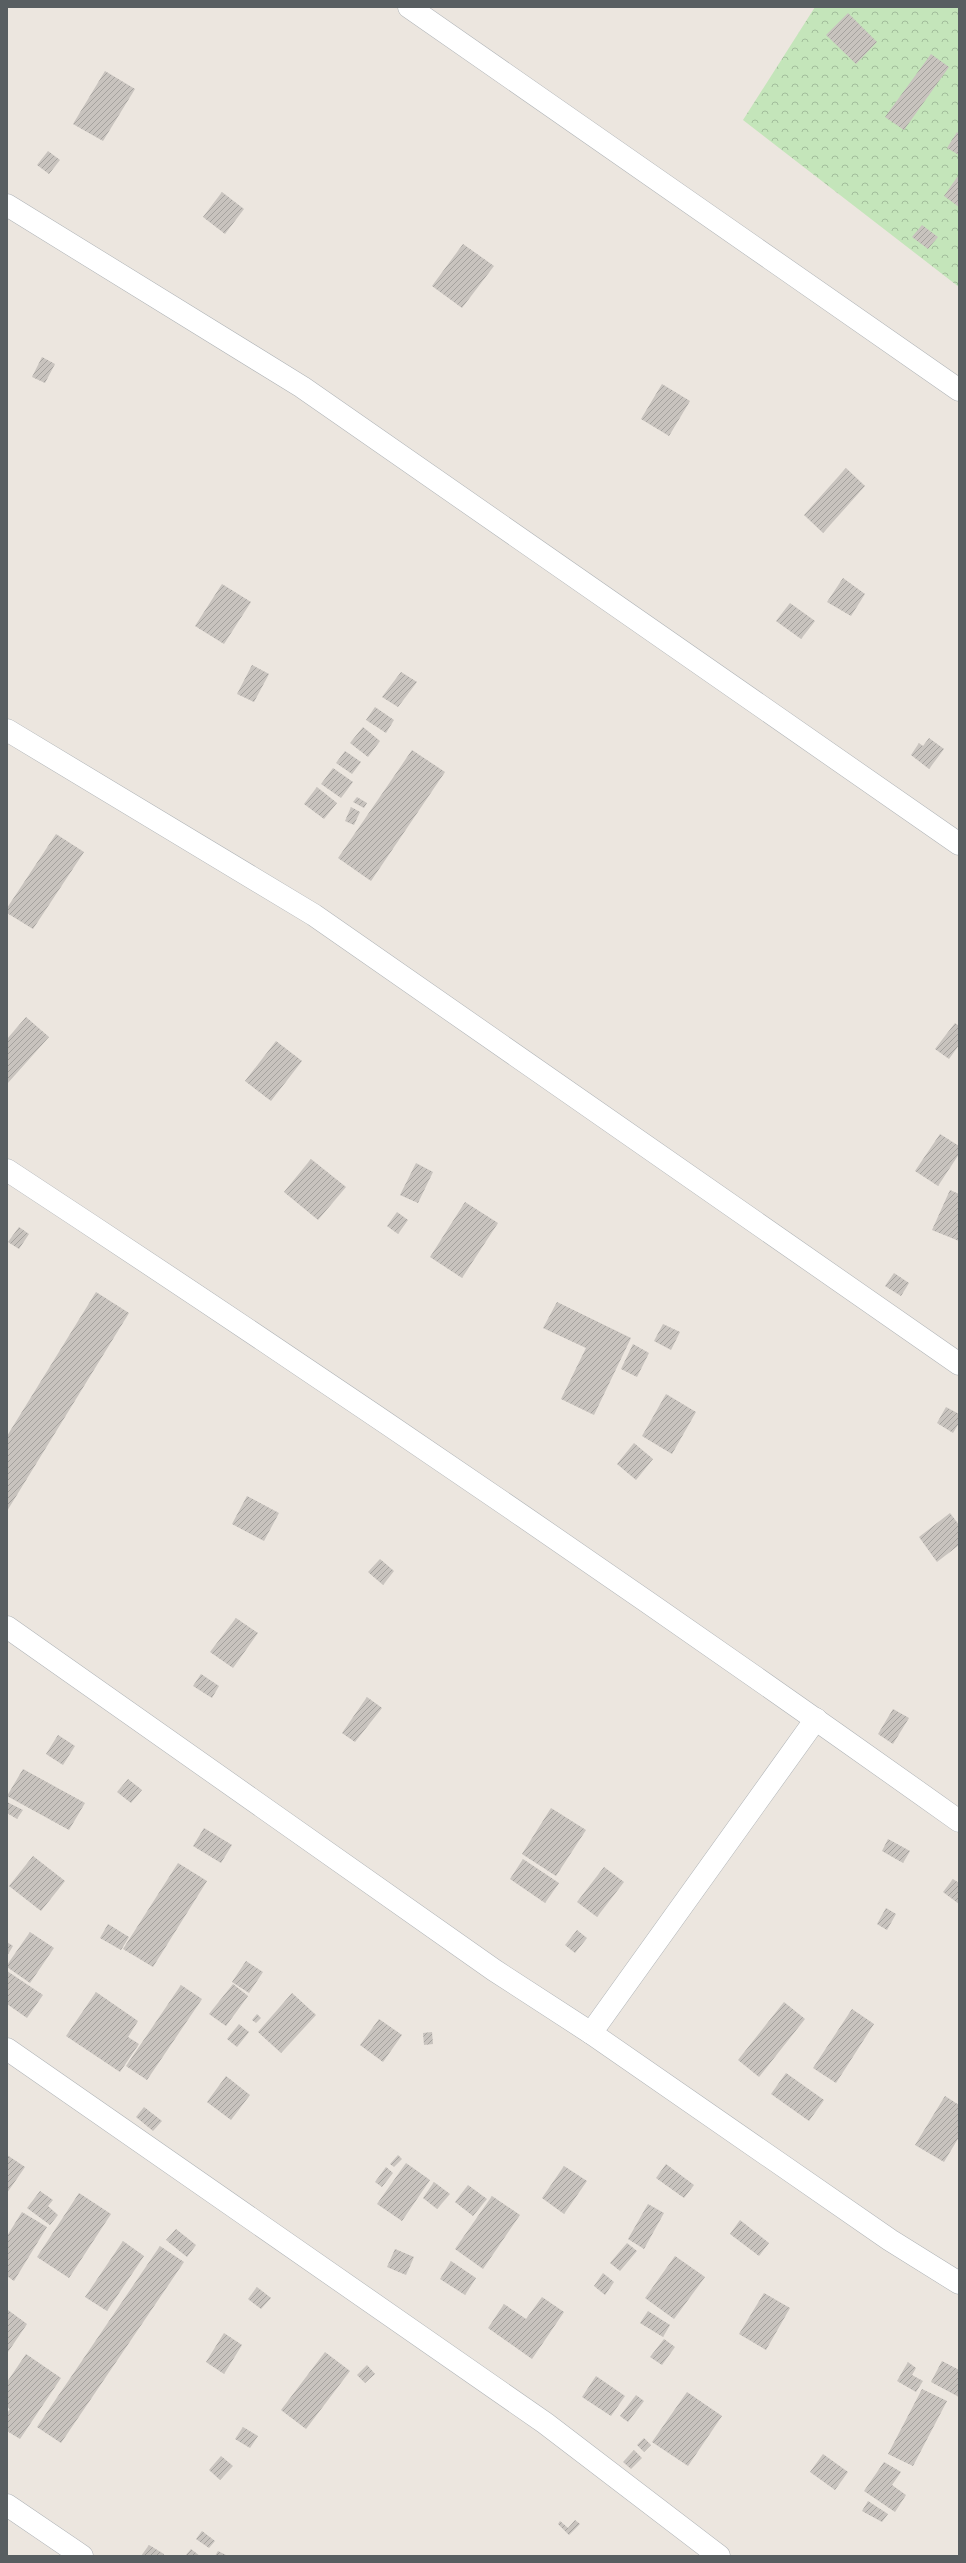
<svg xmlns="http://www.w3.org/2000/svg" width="966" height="2563" font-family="Commissioner,sans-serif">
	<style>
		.forest { fill: url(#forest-crowns) }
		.building { fill: url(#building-hatch) }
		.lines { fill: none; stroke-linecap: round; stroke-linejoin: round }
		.minor-casing { stroke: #b0b4b7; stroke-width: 23 }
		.minor { stroke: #fff; stroke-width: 22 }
	</style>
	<defs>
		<pattern id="forest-crowns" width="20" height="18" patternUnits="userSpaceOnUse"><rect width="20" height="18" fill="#c4e5ba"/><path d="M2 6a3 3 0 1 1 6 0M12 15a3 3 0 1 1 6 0" fill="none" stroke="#a2bd9b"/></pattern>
		<pattern id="building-hatch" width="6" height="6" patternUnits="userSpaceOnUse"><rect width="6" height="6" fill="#c8c3be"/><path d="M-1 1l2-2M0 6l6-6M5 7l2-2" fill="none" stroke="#a5a29e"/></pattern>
	</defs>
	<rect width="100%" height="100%" fill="#ece6df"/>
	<path class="forest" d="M815,7H959V287L743,120Z"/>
	<g class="building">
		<path d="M848,13L877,42L856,64L826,35Z"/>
		<path d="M931,54L949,67L904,130L885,117Z"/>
		<path d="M105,71L135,89L103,141L73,124Z"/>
		<path d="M957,132L959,134V155L947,148Z"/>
		<path d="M48,151L60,160L49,174L37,165Z"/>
		<path d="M958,176L959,177V207L944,196Z"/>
		<path d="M222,192L244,209L225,234L203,217Z"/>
		<path d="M922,225L938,237L928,249L912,237Z"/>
		<path d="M463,244L494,266L462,308L432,286Z"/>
		<path d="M42,357L55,364L45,383L32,377Z"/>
		<path d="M662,384L690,401L669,436L641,419Z"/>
		<path d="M846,468L865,486L823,533L804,515Z"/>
		<path d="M843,578L865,594L851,616L827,602Z"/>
		<path d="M222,584L251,602L224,644L195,626Z"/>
		<path d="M790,603L815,621L801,639L776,621Z"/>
		<path d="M252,665L269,674L254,702L237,694Z"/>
		<path d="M401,672L417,682L398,707L382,697Z"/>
		<path d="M375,707L394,720L386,733L366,720Z"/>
		<path d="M363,727L380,741L368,757L350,743Z"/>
		<path d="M929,738L944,749L929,769L911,755L919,743L923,746Z"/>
		<path d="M412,750L445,772L371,881L338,858Z"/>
		<path d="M345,751L361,762L352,774L336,763Z"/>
		<path d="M333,768L353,782L341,798L321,784Z"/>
		<path d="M317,787L337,803L324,819L304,804Z"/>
		<path d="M357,797L367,803L364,808L353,802Z"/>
		<path d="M351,807L360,812L354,825L345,821Z"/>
		<path d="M56,834L84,852L33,929L7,913V908Z"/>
		<path d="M26,1017L49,1037L7,1084V1039Z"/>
		<path d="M955,1023L959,1026V1045L949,1059L935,1049Z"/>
		<path d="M276,1041L302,1061L271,1101L245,1081Z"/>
		<path d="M940,1134L959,1146V1154L938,1186L915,1171Z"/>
		<path d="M311,1159L346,1187L318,1220L284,1192Z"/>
		<path d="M416,1163L433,1172L418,1203L400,1195Z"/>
		<path d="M950,1190L959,1194V1241L932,1230Z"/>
		<path d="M465,1202L498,1223L462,1278L430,1257Z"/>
		<path d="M397,1212L408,1220L398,1234L387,1226Z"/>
		<path d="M19,1227L29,1234L19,1249L8,1242Z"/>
		<path d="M894,1273L909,1283L901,1296L885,1286Z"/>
		<path d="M96,1292L129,1313L7,1511V1436Z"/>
		<path d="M557,1302L631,1338L594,1415L561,1399L586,1348L543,1328Z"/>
		<path d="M663,1324L680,1332L671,1350L654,1341Z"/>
		<path d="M633,1344L649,1353L637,1377L621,1369Z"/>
		<path d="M666,1394L696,1412L672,1454L642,1436Z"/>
		<path d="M946,1407L959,1414V1423L953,1433L937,1423Z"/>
		<path d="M634,1443L653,1459L636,1480L617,1464Z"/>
		<path d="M247,1496L279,1513L264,1541L232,1524Z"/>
		<path d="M950,1513L959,1525V1545L937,1562L919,1537Z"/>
		<path d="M380,1559L394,1571L383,1585L368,1572Z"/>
		<path d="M236,1618L258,1633L233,1668L210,1652Z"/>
		<path d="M201,1674L219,1686L212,1698L193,1686Z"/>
		<path d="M367,1697L382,1708L355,1742L342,1733Z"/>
		<path d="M893,1709L909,1718L893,1744L878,1734Z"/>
		<path d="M58,1735L75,1746L63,1765L46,1754Z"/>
		<path d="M23,1769L85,1803L69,1830L7,1796Z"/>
		<path d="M128,1779L142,1790L131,1803L117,1792Z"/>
		<path d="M7,1802L23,1810L17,1819L7,1813Z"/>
		<path d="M551,1808L586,1830L556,1876L522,1854Z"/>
		<path d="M204,1828L232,1845L221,1863L193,1846Z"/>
		<path d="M888,1839L910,1851L903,1863L882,1851Z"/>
		<path d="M33,1856L65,1881L41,1911L9,1886Z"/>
		<path d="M523,1859L559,1883L545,1903L510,1879Z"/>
		<path d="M178,1863L207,1881L153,1967L123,1949Z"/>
		<path d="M604,1867L624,1882L597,1917L577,1902Z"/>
		<path d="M953,1879L959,1883V1904L943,1892Z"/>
		<path d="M886,1908L896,1914L887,1930L877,1924Z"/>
		<path d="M108,1924L129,1937L121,1950L100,1938Z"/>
		<path d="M577,1930L587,1938L575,1953L565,1945Z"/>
		<path d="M30,1932L54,1948L30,1983L7,1967V1965Z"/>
		<path d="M7,1942L13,1946L7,1956Z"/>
		<path d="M246,1961L263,1972L249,1993L232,1982Z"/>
		<path d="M7,1971L43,1995L27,2018L7,2004Z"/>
		<path d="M233,1984L248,1996L226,2026L209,2014Z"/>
		<path d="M181,1985L202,1999L147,2080L126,2066Z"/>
		<path d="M96,1992L138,2021L128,2037L139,2044L120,2072L66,2036Z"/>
		<path d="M292,1993L316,2015L281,2053L258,2032Z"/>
		<path d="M784,2002L805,2019L759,2077L738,2060Z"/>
		<path d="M852,2009L874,2024L836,2083L813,2068Z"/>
		<path d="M257,2014L261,2018L256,2023L252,2020Z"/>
		<path d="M379,2019L402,2035L383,2062L360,2045Z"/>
		<path d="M239,2024L249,2032L237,2047L227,2039Z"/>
		<path d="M432,2032L433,2044L424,2045L423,2033Z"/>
		<path d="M786,2073L824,2100L809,2121L771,2094Z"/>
		<path d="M226,2076L250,2095L231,2120L207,2102Z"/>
		<path d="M945,2096L959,2105V2137L944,2162L915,2145Z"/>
		<path d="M144,2107L162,2121L153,2131L136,2117Z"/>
		<path d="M7,2155L25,2167L7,2193Z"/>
		<path d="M398,2155L402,2159L394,2167L390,2164Z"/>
		<path d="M406,2163L430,2180L402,2221L377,2204Z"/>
		<path d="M666,2164L694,2185L684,2198L656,2178Z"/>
		<path d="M564,2166L587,2181L564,2214L542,2198Z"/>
		<path d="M386,2167L393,2173L382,2187L375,2182Z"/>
		<path d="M434,2182L450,2194L437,2209L423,2198Z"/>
		<path d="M468,2185L487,2199L473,2216L455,2202Z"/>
		<path d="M40,2191L53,2200L48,2206L58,2215L50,2225L27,2208Z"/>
		<path d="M79,2193L111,2214L69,2278L37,2257Z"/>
		<path d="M492,2196L520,2215L483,2269L455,2249Z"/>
		<path d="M648,2204L664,2213L644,2249L628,2239Z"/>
		<path d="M22,2212L47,2227L14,2281L7,2276V2236Z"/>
		<path d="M740,2220L769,2243L759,2256L730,2234Z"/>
		<path d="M176,2229L196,2245L187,2257L166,2240Z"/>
		<path d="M123,2241L144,2256L107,2311L85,2297Z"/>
		<path d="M627,2243L637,2251L620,2271L610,2263Z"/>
		<path d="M160,2246L184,2262L61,2443L37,2427Z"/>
		<path d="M395,2249L414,2257L406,2275L387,2267Z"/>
		<path d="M675,2256L705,2277L674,2319L645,2298Z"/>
		<path d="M451,2261L476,2278L465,2295L440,2279Z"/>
		<path d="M603,2273L614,2282L605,2295L594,2286Z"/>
		<path d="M257,2287L271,2298L261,2309L248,2299Z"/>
		<path d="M764,2293L790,2308L766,2350L739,2334Z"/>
		<path d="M542,2297L564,2312L532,2359L488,2328L504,2304L526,2319Z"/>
		<path d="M8,2310L27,2324L8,2352L7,2351Z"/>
		<path d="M648,2311L670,2325L663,2337L640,2323Z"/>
		<path d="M224,2333L242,2345L224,2374L206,2362Z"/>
		<path d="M664,2339L675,2347L662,2365L650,2357Z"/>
		<path d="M325,2352L350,2371L306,2429L281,2410Z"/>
		<path d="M26,2354L61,2378L20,2439L7,2431V2413L10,2409L7,2407V2382Z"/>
		<path d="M942,2361L959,2370V2397L931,2382Z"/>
		<path d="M908,2362L916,2368L912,2375L923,2381L916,2392L897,2381Z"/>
		<path d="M367,2365L375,2374L365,2383L357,2375Z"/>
		<path d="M596,2376L625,2396L611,2416L582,2397Z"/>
		<path d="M922,2389L947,2401L913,2466L888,2454Z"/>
		<path d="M687,2392L722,2416L688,2466L652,2442Z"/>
		<path d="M636,2395L644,2401L628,2422L620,2416Z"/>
		<path d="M243,2427L258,2436L250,2448L235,2439Z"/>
		<path d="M644,2438L651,2445L644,2452L637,2445Z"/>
		<path d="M634,2450L642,2458L631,2469L623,2462Z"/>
		<path d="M823,2454L848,2472L835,2490L810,2472Z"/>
		<path d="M221,2456L233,2466L220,2480L209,2470Z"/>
		<path d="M884,2462L901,2472L892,2485L906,2495L895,2512L864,2491Z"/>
		<path d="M868,2501L888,2514L882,2522L862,2511Z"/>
		<path d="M575,2520L580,2524L569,2535L558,2524L560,2521L568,2528Z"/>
		<path d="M202,2531L215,2541L209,2548L196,2539Z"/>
		<path d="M149,2545L164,2554L163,2556H141Z"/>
		<path d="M191,2549L200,2556H185Z"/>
		<path d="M218,2551L228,2556H215Z"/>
	</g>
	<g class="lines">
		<g class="minor-casing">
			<g id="minor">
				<path d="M409,7L959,390"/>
				<path d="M7,205L302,387L959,844"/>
				<path d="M7,730L314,915L959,1364"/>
				<path d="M7,1170C328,1381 646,1598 959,1821"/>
				<path d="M7,1627L494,1970L591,2033L890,2240L959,2283"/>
				<path d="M591,2033L816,1719"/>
				<path d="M7,2049L545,2423L719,2556"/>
				<path d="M7,2505L82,2556"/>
			</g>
		</g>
		<use href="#minor" class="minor"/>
	</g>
	<rect width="966" height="2563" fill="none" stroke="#585e61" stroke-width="16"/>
</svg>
